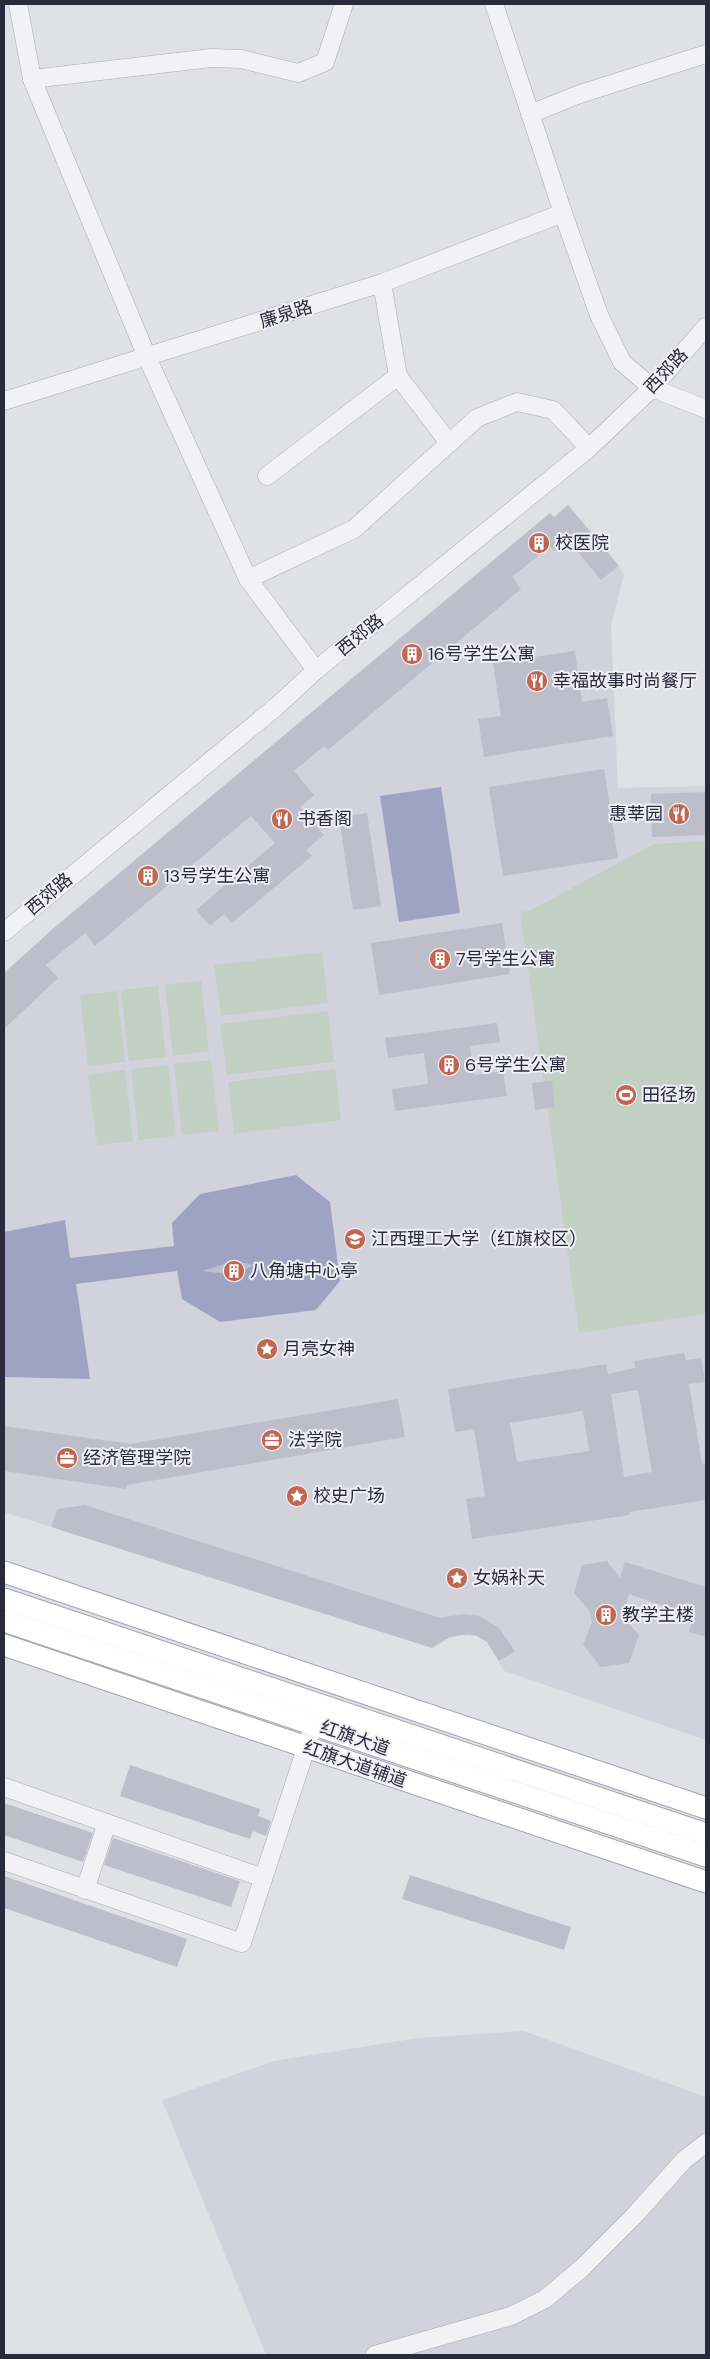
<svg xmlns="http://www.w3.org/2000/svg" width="710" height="2359" font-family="'DM Sans','Noto Sans SC',sans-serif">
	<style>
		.built { fill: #d2d2dc }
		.green { fill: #c2d0c3 }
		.water { fill: #9ea3c4 }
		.building { fill: #bdbec9; fill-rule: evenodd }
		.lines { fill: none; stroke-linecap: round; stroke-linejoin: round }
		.minor-casing { stroke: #a9a9b4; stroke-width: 19 }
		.major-casing { stroke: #a0a1b2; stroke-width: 23 }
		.minor { stroke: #f2f2f6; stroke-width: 18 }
		.major { stroke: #fff; stroke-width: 21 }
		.labels { text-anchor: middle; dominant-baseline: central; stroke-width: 4; stroke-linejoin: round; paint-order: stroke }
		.street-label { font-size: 18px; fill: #2a2a3d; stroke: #efeff5 }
		.poi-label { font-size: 18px; fill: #2a2a3d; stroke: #efeff5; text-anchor: start }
	</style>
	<rect width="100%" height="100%" fill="#e0e0e7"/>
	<g class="built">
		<path d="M568,505L619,566L624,575L611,625L618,788L706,786V1740L504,1671L487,1642L477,1636L460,1635L443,1640L439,1618L85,1505L57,1509L51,1527L4,1512V973L55,927L496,558L550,513L554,517Z"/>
		<path d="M524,2031L706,2097V2355H266L162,2100L274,2061L418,2038Z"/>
	</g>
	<g class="green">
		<path d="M706,841V1314L579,1333L520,912L529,911L654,844Z"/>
		<path d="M322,952L328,1003L221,1016L214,965Z"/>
		<path d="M201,981L209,1051L173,1056L165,985Z"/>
		<path d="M158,986L166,1057L129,1061L121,990Z"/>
		<path d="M117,991L125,1062L88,1066L80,995Z"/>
		<path d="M328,1011L334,1062L227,1075L220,1024Z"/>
		<path d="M211,1060L219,1131L182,1135L174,1064Z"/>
		<path d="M168,1065L176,1136L139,1140L131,1069Z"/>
		<path d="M335,1069L341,1120L234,1134L228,1082Z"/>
		<path d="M125,1070L133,1141L97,1145L88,1075Z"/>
	</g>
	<g class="water">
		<path d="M441,787L460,913L399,922L380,796Z"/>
		<path d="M296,1175L330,1202L340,1281L316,1310L220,1322L182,1299L177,1271L76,1284L90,1379L4,1377V1232L65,1220L70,1258L174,1246L172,1223L200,1194Z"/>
	</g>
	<g class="building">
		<path d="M568,505L619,566L601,580L567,539L554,551L550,546L512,577L521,589L328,750L324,746L294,771L314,795L300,807L324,835L306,850L312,856L232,923L224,914L210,926L196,910L275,843L251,816L95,946L85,933L46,965L58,978L4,1029V973L55,927L496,558L550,513L554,517Z"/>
		<path d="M575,651L582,702L607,698L613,736L484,757L478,719L501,716L493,663Z"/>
		<path d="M604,769L618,858L503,876L489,787Z"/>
		<path d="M706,792V835L652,837L651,794Z"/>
		<path d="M367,813L381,906L353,910L339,818Z"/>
		<path d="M502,923L510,974L379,995L371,943Z"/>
		<path d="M497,1023L500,1042L470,1046L474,1075L503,1071L507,1096L395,1111L392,1089L428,1084L424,1053L388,1058L385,1038Z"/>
		<path d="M552,1081L555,1107L535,1110L532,1083Z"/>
		<path d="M234,1261L254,1265L235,1275L202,1271Z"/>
		<path d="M684,1353L686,1360L701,1358L705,1382L689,1384L702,1464L706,1463V1500L629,1512V1515L472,1539L466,1499L485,1496L474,1429L455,1432L448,1389L606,1364L608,1374L635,1368L634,1361ZM638,1390L652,1472L624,1477L611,1394ZM583,1411L589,1451L517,1462L510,1423Z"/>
		<path d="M398,1399L405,1437L127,1485L126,1489L4,1471V1426L130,1444Z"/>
		<path d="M85,1505L440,1618L463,1614L480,1616L499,1628L515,1651L499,1661L487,1642L477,1636L468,1634L450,1637L432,1648L51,1527L57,1509Z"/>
		<path d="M607,1561L620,1578L625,1562L706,1587V1637L689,1632L694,1616L629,1594L622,1616L639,1635L629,1663L601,1667L583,1645L592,1622L589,1610L574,1593L582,1565Z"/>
		<path d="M130,1765L260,1809L258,1816L271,1821L266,1836L253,1831L250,1839L120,1796Z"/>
		<path d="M4,1803L93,1833L83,1862L4,1835Z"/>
		<path d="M113,1838L240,1881L231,1907L104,1865Z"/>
		<path d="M410,1875L571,1927L564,1950L402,1899Z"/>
		<path d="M4,1876L187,1939L177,1967L4,1908Z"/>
	</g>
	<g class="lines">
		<g class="minor-casing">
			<g id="minor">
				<path d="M18,4L32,79L147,357L248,579L316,670"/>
				<path d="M494,4L563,213L599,315L622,362L652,388L706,409"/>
				<path d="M32,79L211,58L241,59L298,73L325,62L344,4"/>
				<path d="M530,114L580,94L706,54"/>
				<path d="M382,283L398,376L449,443"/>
				<path d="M4,401L382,283L563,213"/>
				<path d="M267,476L398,376"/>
				<path d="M248,579L354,529L477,418L517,402L553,410L589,448"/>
				<path d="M4,932L277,706L316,670L589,448L652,388L706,327"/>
				<path d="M4,1787L263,1878"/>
				<path d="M4,1861L242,1943L314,1724"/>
				<path d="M85,1890L107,1823"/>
				<path d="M375,2355L511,2316L545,2299L582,2268L634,2216L684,2160L706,2143"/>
			</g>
		</g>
		<g class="major-casing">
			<g id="major">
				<path d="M4,1572L706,1808"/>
				<path d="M4,1599L706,1834"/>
				<path d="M4,1621L706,1856"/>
				<path d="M4,1645L706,1882"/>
			</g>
		</g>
		<use href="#minor" class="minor"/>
		<use href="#major" class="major"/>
	</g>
	<defs>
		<g id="building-disc" transform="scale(1.125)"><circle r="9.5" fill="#c06651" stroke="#efeff5"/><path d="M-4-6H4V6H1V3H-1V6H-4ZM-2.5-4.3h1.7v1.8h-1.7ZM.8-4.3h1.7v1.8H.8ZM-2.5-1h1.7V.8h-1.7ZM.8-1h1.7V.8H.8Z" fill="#fff"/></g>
		<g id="restaurant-disc" transform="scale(1.125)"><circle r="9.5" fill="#c06651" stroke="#efeff5"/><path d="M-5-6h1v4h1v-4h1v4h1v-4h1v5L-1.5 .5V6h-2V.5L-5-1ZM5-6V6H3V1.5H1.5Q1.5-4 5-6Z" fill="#fff"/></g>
		<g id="stadium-disc" transform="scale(1.125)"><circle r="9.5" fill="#c06651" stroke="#efeff5"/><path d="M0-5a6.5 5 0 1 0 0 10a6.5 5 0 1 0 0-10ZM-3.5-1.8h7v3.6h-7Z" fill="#fff"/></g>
		<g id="university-disc" transform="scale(1.125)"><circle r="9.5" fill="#c06651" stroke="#efeff5"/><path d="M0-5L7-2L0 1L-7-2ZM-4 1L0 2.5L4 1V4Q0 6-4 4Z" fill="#fff"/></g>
		<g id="sight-disc" transform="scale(1.125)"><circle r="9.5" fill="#c06651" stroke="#efeff5"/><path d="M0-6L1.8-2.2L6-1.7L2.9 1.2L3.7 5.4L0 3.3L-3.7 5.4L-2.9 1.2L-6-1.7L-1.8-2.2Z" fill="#fff"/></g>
		<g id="office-disc" transform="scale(1.125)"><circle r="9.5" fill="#c06651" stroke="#efeff5"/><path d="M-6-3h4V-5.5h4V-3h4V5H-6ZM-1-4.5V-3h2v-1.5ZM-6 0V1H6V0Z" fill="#fff"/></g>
	</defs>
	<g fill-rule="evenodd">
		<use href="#building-disc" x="539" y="543"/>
		<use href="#building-disc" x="412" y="654"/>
		<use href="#restaurant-disc" x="537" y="681"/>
		<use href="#restaurant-disc" x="679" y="814"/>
		<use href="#restaurant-disc" x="282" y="819"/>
		<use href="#building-disc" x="148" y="876"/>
		<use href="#building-disc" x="440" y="959"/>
		<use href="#building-disc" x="449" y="1065"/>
		<use href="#stadium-disc" x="626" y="1095"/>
		<use href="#university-disc" x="355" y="1239"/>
		<use href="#building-disc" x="234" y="1271"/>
		<use href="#sight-disc" x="267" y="1349"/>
		<use href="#office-disc" x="272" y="1440"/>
		<use href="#office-disc" x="67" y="1458"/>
		<use href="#sight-disc" x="297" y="1496"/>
		<use href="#sight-disc" x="457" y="1578"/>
		<use href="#building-disc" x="606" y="1615"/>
	</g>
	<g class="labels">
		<g class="street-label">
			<text transform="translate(286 314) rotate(-17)">廉泉路</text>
			<text transform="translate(666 371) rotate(-47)">西郊路</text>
			<text transform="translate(360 635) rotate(-39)">西郊路</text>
			<text transform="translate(49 894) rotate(-40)">西郊路</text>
			<text transform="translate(355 1738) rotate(19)">红旗大道</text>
			<text transform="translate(355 1764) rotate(19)">红旗大道辅道</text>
		</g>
		<g class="poi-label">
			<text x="555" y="543">校医院</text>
			<text x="428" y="654">16号学生公寓</text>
			<text x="553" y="681">幸福故事时尚餐厅</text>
			<text x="663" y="814" text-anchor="end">惠莘园</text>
			<text x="298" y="819">书香阁</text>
			<text x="164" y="876">13号学生公寓</text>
			<text x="456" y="959">7号学生公寓</text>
			<text x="465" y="1065">6号学生公寓</text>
			<text x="642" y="1095">田径场</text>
			<text x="371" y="1239">江西理工大学（红旗校区）</text>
			<text x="250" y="1271">八角塘中心亭</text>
			<text x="283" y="1349">月亮女神</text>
			<text x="288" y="1440">法学院</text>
			<text x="83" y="1458">经济管理学院</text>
			<text x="313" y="1496">校史广场</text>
			<text x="473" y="1578">女娲补天</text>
			<text x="622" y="1615">教学主楼</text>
		</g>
	</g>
	<rect width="710" height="2359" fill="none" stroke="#2a2a3d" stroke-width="10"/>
</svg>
